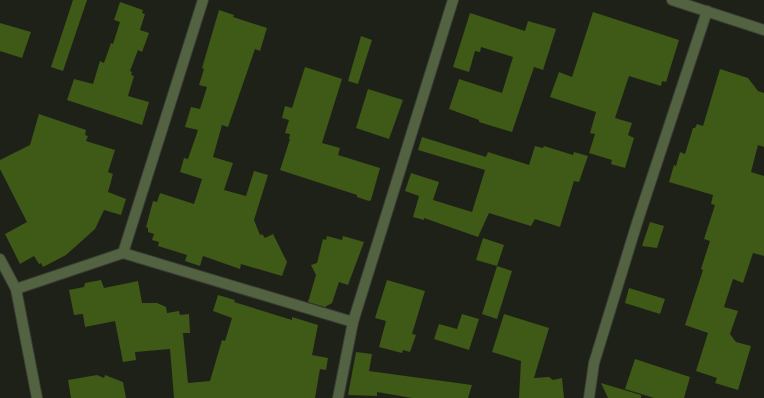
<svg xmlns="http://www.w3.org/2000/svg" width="764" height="398" font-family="'PT Sans',sans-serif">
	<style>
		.building { fill: #3f5917 }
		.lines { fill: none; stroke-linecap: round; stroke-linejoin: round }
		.street-casing { stroke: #3a3e35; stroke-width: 12 }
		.street { stroke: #536342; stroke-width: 10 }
	</style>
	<rect width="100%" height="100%" fill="#1d2118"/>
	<g class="building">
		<path d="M73,0H87L63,71L51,67Z"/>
		<path d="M120,2L143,10L142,13L145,14L140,30L149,33L142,52L138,50L130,71L132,72L131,75L134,76L128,96L149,102L142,125L67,100L74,79L93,84L100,61L104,63L111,43L113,44L120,22L114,20Z"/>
		<path d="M219,10L234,15L233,17L267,28L260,51L255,49L228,127L222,125L213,157L233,163L224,190L246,196L254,171L268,175L254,220L260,235L262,234L265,238L273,234L287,262L282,276L241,264L240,269L203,256L200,266L185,261L187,255L158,246L159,242L152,240L154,234L148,232V228L146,227L153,201L157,202L160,193L194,204L202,179L180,172L184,158L188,159L198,130L185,127L191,107L200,109L207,87L199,85L204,69L202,68Z"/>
		<path d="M593,12L679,40L666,82L662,81L661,86L629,76L615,118L632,123L628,135L634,138L625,168L611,164L612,160L589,153L595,134L590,133L596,112L550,97L559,72L572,77Z"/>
		<path d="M470,13L525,31L528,21L556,29L543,70L534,67L512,132L479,122V120L449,109L459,79L502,93L513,57L481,47L480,52L475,51L469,72L453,67Z"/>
		<path d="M0,23L31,32L22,58L0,51Z"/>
		<path d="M361,36L372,40L358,84L348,81Z"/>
		<path d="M305,67L342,79L322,143L340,148L338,155L380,168L371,200L369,201L357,197V195L280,170L290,139H289L290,134L285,133L289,120L282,118L285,106L292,108Z"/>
		<path d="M720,69L748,78L758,91L764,93V147L758,145L751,172L764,176V256L753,253L743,283L733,279L724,307L738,311L730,334L736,342L751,346L738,390L715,383L717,378L696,371L708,333L685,325L703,270L701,269L710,241L704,239L715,205L711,204L713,195L669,182L674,165L676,166L680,152L685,154L693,128H695L697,124L703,126Z"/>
		<path d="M368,89L403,100L389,139L356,128Z"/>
		<path d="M39,114L86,130L85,135L88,136L86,141L115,150L108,172L113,174L108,192L126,199L121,215L104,210L95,229L66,255L43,267L41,263L39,264L34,256L20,264L5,234L27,222L0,169V160L30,145Z"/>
		<path d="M422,137L486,157L488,152L529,165L535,146L543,148L544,146L573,155L574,152L588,156L579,182L574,181L560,227L535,219L531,226L489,213L478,237L424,218V220L413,217L419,196L405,191L411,173L439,182L433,200L472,212L485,170L418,150Z"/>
		<path d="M650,222L664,226L657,248L642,246Z"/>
		<path d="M327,236L342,240L343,236L364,242L348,285L339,282L332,303L325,307L308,302L316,275L311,265L317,263L323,239L326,240Z"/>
		<path d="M483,238L504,245L497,266L476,260Z"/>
		<path d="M497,266L512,271L497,319L482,314Z"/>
		<path d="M101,280L104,288L138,281L142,303H157L166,307L167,313L179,311L180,315L189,314L190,333H183L188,383L210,381L222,340L225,341L232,318L213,311L218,295L235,300L234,302L292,320V317L318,325L312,355L328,358L326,370L320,369L315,398H174L170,349L135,352L136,360L123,362L115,321L85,327L83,314L74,315L69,290L84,287L85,283Z"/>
		<path d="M387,280L425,291L412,334L416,335L410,352L403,350L402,353L379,347L386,321L375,318Z"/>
		<path d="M629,288L665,299L660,314L625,303Z"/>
		<path d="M462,314L479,319L469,350L434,339L439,324L457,329Z"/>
		<path d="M504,314L549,328L534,378L549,377L553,380L562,378L564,398H519L521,361L492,352Z"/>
		<path d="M356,352L372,354L369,371L472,385L468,398H412L377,392V396L348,395Z"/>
		<path d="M635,359L690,377L684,398H654L625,389Z"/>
		<path d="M97,375L104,378L105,375L123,382L126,398H71L68,380Z"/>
		<path d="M601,383L641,395V398H608Z"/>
	</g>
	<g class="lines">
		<g class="street-casing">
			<g id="street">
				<path d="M203,0L123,253L353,322"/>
				<path d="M672,0L764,30"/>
				<path d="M0,259L16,289L37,398"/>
				<path d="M16,289L123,253"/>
				<path d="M338,398L353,322L453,0"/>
				<path d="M589,398L594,363L637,223L707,11"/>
			</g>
		</g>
		<use href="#street" class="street"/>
	</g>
</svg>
